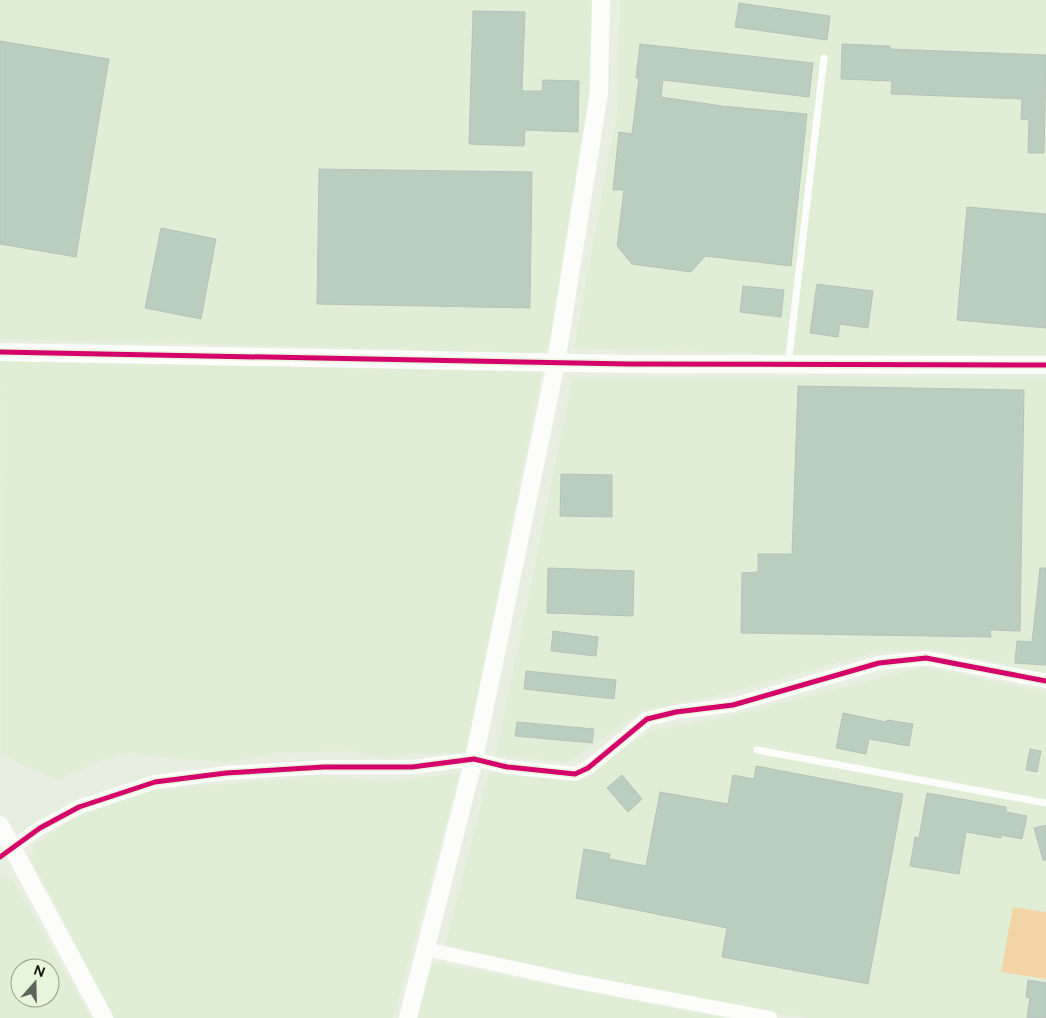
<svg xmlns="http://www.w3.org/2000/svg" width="1046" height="1018" font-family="Figtree,sans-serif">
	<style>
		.built { fill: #e1eed6; fill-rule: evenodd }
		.green { fill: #f2d4a7 }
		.building { fill: #b9cebf; stroke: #b9c1b8 }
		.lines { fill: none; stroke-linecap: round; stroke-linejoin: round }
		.service { stroke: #fcfdfa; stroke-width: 7 }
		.minor { stroke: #fcfdfa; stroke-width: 14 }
		.tertiary { stroke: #fcfdfa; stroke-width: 18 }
		.cycleway-casing { stroke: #e7f5db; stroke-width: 8 }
		.cycleway { stroke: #d6006c; stroke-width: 5 }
	</style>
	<rect width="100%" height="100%" fill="#e8efe1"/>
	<g class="built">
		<path d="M0,0H592L588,96L549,346L543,353L0,339Z"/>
		<path d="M620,0H1046V355H803L574,348L618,107Z"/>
		<path d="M0,361L542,372L466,753L410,754L384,758L351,751L276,753L226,763L129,753L105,758L59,780L1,755Z"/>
		<path d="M573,378H1046V673L932,649L878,652L715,696L643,710L569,762L496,755Z"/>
		<path d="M922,667L1046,692V1018H808L721,1004L445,946L489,773L575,779L651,731L718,719Z"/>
		<path d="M460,773L393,1018H114L31,859L34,845L72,819L146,791L319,776L388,782Z"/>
		<path d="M0,877L13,880L91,1018H0ZM20,968H50V998H20Z"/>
		<path d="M436,963L725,1018H416L430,967Z"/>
	</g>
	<path class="green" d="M1013,907L1046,912V979L1001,972Z"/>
	<g class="building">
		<path d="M739,3L830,16L827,40L735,27Z"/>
		<path d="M473,11L525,12L522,91H542L543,80L579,81L578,132L525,130L524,146L469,144Z"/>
		<path d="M0,41L109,59L76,257L0,244Z"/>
		<path d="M640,44L813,63L809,97L663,80L661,97L722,106L807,114L791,266L705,256L691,272L632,264L617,246L624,190H613L619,132L632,134L639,78H636Z"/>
		<path d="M842,44L890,46V49L1046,55L1044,153H1028L1029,120L1021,119L1022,99L891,94L892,81L841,79Z"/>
		<path d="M319,169L532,172L530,308L317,304Z"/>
		<path d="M967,207L1046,214V328L957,320Z"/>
		<path d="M161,228L216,239L201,319L145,308Z"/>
		<path d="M817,284L873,291L868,328L840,324L838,337L810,333Z"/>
		<path d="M743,286L784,290L781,317L740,312Z"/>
		<path d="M798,386L1024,390L1020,631L990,630L991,637L741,633L742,573L758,572V554H792Z"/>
		<path d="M561,474L612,475V517L560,516Z"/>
		<path d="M548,568L634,571L633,616L547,613Z"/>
		<path d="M1040,568H1046V665L1015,663L1017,641L1032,642Z"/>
		<path d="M553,631L598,637L596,656L551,651Z"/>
		<path d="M526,671L616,680L614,699L524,689Z"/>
		<path d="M843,713L886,722L887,720L913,724L909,746L869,739L866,754L836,748Z"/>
		<path d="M517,722L594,729L592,743L515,736Z"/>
		<path d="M1030,749L1041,751L1037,772L1026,770Z"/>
		<path d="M756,766L903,794L868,984L722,957L727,928L576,898L584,849L610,854L609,859L646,866L660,792L728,804L733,775L754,779Z"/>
		<path d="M622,775L642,799L628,812L607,788Z"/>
		<path d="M927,793L1006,807V812L1027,816L1022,839L1001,835V838L966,832L959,874L910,866L915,837L919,838Z"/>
		<path d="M1046,825V860H1043L1034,828Z"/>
		<path d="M1028,980L1046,983V1018H1027L1030,998L1026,997Z"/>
	</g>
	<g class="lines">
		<g class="service">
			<path d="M788,365L824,58"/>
			<path d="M757,750L1046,803"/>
		</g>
		<g class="minor">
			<path d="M11,848L40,828L79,807L155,782L226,773L324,767H412L474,759L507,767L575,774L588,768L647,719L676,712L733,705L879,663L926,658L1046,681"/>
			<path d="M425,949L568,980L770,1018"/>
		</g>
		<g class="tertiary">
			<path d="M0,352L630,364L1046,365"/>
			<path d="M0,825L104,1018"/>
			<path d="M408,1018L474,759L556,363L599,93L601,0"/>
		</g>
		<g class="cycleway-casing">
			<g id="cycleway">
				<path d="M0,352L630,364L1046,365"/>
				<path d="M0,857L40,828L79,807L155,782L226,773L324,767H412L474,759L507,767L575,774L588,768L647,719L676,712L733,705L879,663L926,658L1046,681"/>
			</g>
		</g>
		<use href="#cycleway" class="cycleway"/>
	</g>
	<g transform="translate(35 983) rotate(20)"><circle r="24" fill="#e7f5db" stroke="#939e8b"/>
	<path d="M0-4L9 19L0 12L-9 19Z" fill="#60655a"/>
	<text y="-8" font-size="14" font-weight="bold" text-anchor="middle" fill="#161b12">N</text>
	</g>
</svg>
